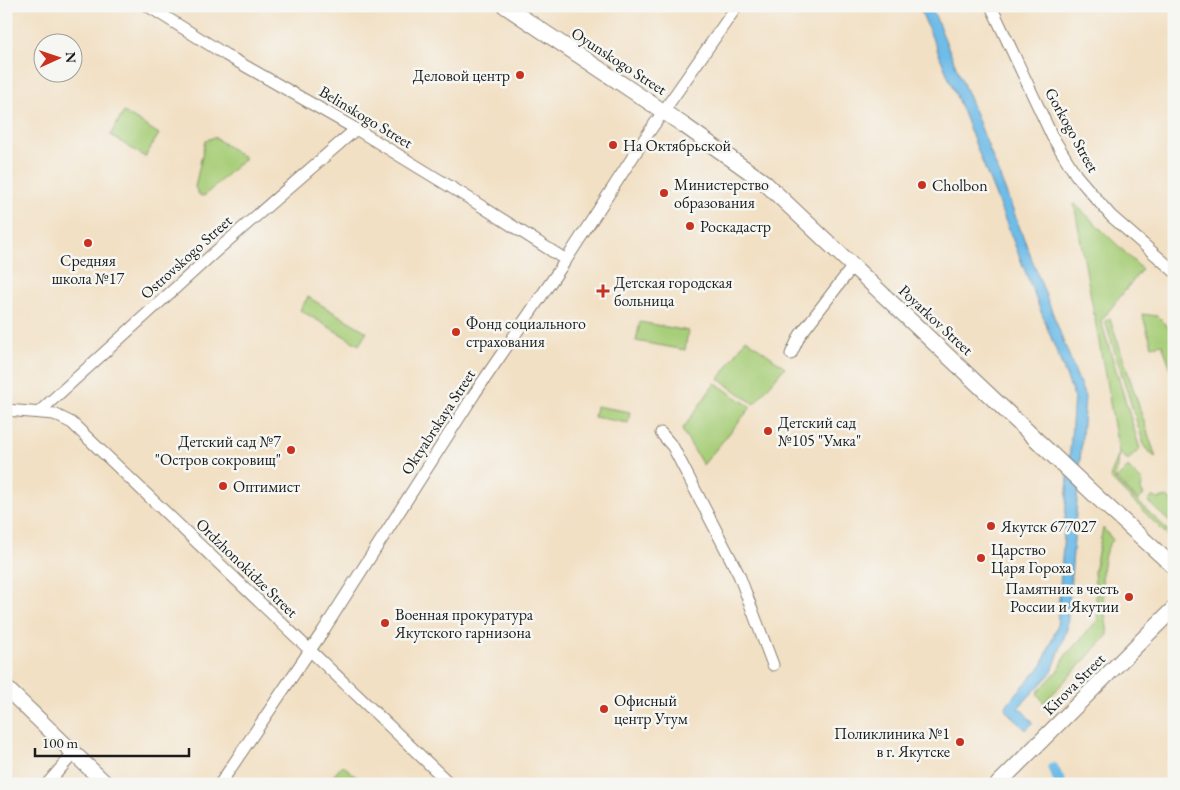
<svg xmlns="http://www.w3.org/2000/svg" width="1180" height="790" font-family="'EB Garamond',serif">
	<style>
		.green { fill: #a7ce78; stroke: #62754a }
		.water { fill: #6ebce8; stroke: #456c82 }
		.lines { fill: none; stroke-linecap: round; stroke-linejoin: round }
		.canal { stroke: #6ebce8; stroke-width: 11 }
		.minor-casing { stroke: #877e70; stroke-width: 13 }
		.major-casing { stroke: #877e70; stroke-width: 17 }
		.minor { stroke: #fff; stroke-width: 11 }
		.major { stroke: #fff; stroke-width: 15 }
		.poi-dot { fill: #c8321e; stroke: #f6f6f2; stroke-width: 2 }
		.labels { text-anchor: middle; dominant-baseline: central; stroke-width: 5; stroke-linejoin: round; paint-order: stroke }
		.street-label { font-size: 16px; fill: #1c1c1c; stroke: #f6f6f2 }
		.poi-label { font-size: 16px; fill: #1c1c1c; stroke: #f6f6f2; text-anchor: start }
	</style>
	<rect width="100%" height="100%" fill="#f6f6f2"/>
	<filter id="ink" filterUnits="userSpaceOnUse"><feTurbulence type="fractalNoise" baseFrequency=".02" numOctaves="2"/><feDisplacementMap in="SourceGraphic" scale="10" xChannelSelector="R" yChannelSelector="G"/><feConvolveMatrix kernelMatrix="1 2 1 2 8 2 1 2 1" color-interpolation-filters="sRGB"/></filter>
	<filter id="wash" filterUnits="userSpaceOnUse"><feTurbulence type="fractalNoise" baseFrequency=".0096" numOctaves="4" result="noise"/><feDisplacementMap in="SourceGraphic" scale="20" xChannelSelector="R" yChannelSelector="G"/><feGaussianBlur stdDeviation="1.12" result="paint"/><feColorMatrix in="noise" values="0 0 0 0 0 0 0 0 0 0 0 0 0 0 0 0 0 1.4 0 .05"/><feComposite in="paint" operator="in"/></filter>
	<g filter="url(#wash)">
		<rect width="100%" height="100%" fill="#f2e0c4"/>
		<g class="green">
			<path d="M124,112L159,134L145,157L110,135Z"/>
			<path d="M214,137L245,158L204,196L199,195L195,187L205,141Z"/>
			<path d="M1074,203L1142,269L1101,321L1140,449L1128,460L1119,453L1115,480L1174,536V542L1110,478L1119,453Z"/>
			<path d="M308,297L367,332L359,345L300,310Z"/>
			<path d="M1142,314L1157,316L1174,333V377L1162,344L1152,346Z"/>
			<path d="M1110,318L1156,458L1145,448L1105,321Z"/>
			<path d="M640,322L688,331L685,350L636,341Z"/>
			<path d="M746,339L785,367L754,404L719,379Z"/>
			<path d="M715,383L751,407L703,465L682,430Z"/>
			<path d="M596,406L630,412L628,423L594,417Z"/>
			<path d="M1128,467L1143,482L1141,490L1144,495L1138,500L1116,479Z"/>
			<path d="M1153,496L1158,499L1167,497L1174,503V526L1148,502Z"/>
			<path d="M1103,528L1113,540C1094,560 1105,610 1108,635L1044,703L1037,693L1060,668L1065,656L1098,620L1094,572Z"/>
			<path d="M343,765L364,784H326Z"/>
		</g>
		<path class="water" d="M919,6H931L975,112L1085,397L1067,629L1052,672L1018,708L1022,710L1033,723L1026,730L1006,711V707L1008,703L1042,665L1057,627L1074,396L964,115Z"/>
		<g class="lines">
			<path class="canal" d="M1053,768L1061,784"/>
		</g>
	</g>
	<g filter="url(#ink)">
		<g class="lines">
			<g class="minor-casing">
				<g id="minor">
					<path d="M148,6L226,55L356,129L467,197L566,260"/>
					<path d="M991,6L1052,136L1076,175L1111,216L1174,271"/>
					<path d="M791,354L800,335L853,266"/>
					<path d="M6,410L54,414L72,423L450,784"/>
					<path d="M39,412L215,252L356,129"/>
					<path d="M661,433L673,447L739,575L773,665"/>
					<path d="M47,784L74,753"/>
					<path d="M220,784L323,631L475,393L566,260L649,132L737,6"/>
				</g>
			</g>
			<g class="major-casing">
				<g id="major">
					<path d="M505,6L685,126L764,182L1098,498L1174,567"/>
					<path d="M6,688L106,784"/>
					<path d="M998,784L1174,608"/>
				</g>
			</g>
			<use href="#minor" class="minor"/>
			<use href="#major" class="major"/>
		</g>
	</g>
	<g class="poi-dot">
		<circle cx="520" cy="75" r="5"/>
		<circle cx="613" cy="145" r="5"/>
		<circle cx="922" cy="185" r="5"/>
		<circle cx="664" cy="193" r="5"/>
		<circle cx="690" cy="226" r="5"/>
		<circle cx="88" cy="243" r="5"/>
		<path d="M600.5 283.5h5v5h5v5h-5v5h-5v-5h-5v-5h5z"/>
		<circle cx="456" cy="332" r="5"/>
		<circle cx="768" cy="431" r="5"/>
		<circle cx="291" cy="450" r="5"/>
		<circle cx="223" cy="486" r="5"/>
		<circle cx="991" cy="526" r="5"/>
		<circle cx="981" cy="558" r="5"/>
		<circle cx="1129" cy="597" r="5"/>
		<circle cx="385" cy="623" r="5"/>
		<circle cx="604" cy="709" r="5"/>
		<circle cx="960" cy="742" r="5"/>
	</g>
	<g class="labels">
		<g class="street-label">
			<text transform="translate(619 61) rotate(33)">Oyunskogo Street</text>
			<text transform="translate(366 117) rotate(31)">Belinskogo Street</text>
			<text transform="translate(1072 130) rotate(61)">Gorkogo Street</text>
			<text transform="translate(186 257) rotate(-42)">Ostrovskogo Street</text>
			<text transform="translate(936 320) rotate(43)">Poyarkov Street</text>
			<text transform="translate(438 422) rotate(-57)">Oktyabrskaya Street</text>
			<text transform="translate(247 568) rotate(44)">Ordzhonokidze Street</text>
			<text transform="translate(1074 684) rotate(-45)">Kirova Street</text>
		</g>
		<g class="poi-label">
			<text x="510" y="75" text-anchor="end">Деловой центр</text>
			<text x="623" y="145">На Октябрьской</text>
			<text x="674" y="184">Министерство<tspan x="674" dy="18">образования</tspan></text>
			<text x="932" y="185">Cholbon</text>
			<text x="700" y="226">Роскадастр</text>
			<text x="88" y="260" text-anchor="middle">Средняя<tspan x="88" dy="18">школа №17</tspan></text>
			<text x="614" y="282">Детская городская<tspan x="614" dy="18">больница</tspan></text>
			<text x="466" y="323">Фонд социального<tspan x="466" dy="18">страхования</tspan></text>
			<text x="778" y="422">Детский сад<tspan x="778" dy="18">№105 "Умка"</tspan></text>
			<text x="281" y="441" text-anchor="end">Детский сад №7<tspan x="281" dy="18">"Остров сокровищ"</tspan></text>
			<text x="233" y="486">Оптимист</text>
			<text x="1001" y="526">Якутск 677027</text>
			<text x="991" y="549">Царство<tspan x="991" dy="18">Царя Гороха</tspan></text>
			<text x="1119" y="588" text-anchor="end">Памятник в честь<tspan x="1119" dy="18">России и Якутии</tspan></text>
			<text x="395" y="614">Военная прокуратура<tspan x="395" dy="18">Якутского гарнизона</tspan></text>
			<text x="614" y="700">Офисный<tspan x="614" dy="18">центр Утум</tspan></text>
			<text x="950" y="733" text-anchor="end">Поликлиника №1<tspan x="950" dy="18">в г. Якутске</tspan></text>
		</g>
	</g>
	<rect width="1180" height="790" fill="none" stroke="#f6f6f2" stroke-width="25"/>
	<g transform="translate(58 58) rotate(87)"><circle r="24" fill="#f6f6f2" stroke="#9f9f9c"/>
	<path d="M0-4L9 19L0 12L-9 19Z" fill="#c8321e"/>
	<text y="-8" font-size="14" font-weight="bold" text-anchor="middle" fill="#1c1c1c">N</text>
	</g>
	<path d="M35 748v8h154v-8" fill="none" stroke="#1c1c1c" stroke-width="2.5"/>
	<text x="42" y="748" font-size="15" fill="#1c1c1c" stroke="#f6f6f2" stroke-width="4" paint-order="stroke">100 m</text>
</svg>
